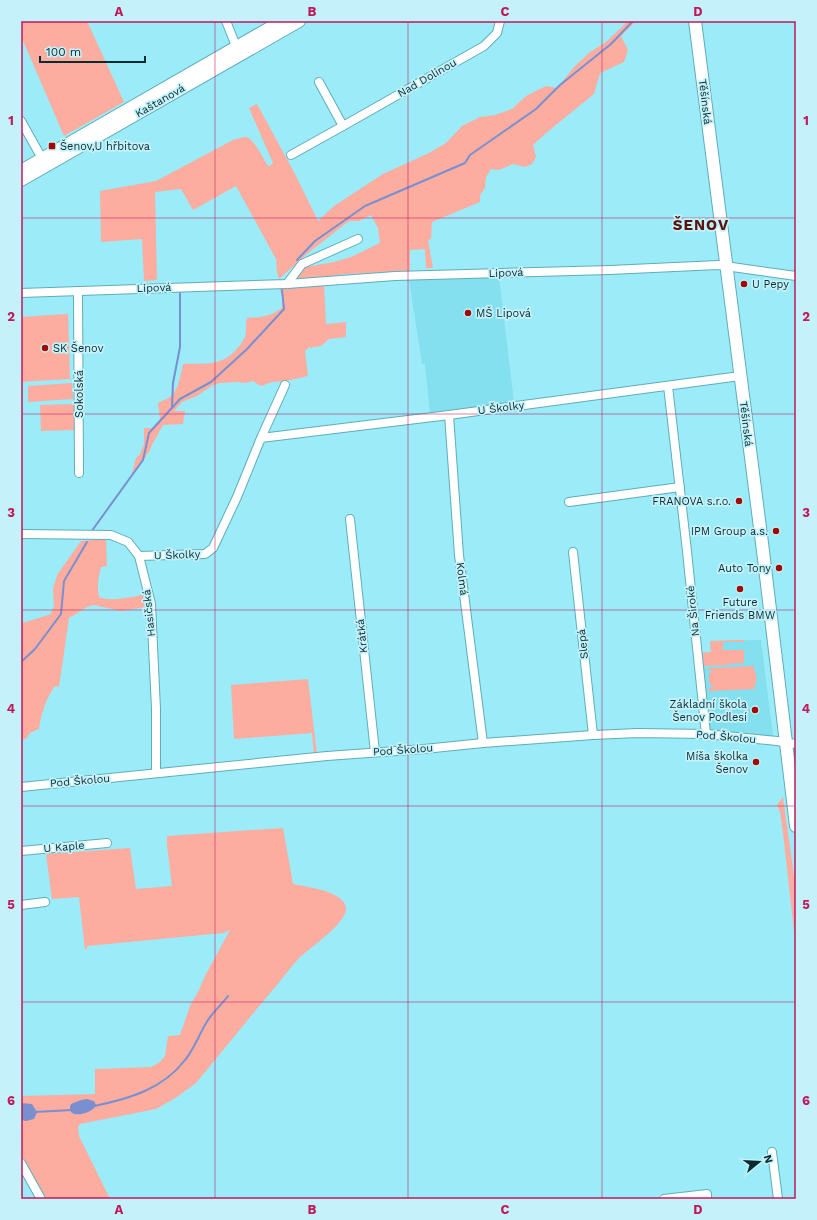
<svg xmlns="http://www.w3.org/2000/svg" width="817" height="1220" font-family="'Work Sans',sans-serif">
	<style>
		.built { fill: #84dfef }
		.green { fill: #fcada0 }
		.water { fill: #798fd0 }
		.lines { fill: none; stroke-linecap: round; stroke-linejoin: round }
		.stream { stroke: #798fd0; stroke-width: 2 }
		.minor-casing { stroke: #5eadba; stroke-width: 10 }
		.secondary-casing { stroke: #5eadba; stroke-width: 14 }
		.minor { stroke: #fff; stroke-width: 8 }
		.secondary { stroke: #fff; stroke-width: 12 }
		.grid { fill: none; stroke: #c2185b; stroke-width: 1; stroke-opacity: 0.55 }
		.poi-dot { fill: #a20904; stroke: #c5f2fa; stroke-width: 1.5 }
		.labels { text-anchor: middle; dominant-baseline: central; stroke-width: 3.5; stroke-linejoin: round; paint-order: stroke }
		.street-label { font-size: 11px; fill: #092c31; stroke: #c5f2fa }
		.poi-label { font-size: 11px; fill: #092c31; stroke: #c5f2fa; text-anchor: end }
		.district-label { font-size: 15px; font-weight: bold; letter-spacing: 1px; fill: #59160f; stroke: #c5f2fa }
		.neatline { fill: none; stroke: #c2185b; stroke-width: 1.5 }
		.grid-label { font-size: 13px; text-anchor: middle; font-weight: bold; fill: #c2185b }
	</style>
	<rect width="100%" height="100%" fill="#9bebf8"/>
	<g class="built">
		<path d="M499,277L514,402L430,413L425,364H422L409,280Z"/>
		<path d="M761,640L773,736L709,732L700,653L711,652L710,641Z"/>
	</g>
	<g class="green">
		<path d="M21,21H87L124,102L64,136L21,36Z"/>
		<path d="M628,21H636L621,36L628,50L624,62L600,73L594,94L546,133L533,145L536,157L532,164L525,167L513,164L499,170L491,169L486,177L485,188L480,195V202L432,222L431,239L428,240L433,268H426L425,249L410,250V271L347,274L293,280L300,270L306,267L334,262L351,257L380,243L378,228L371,215L359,221H349L308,253L279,279L277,272L276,259L236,186L193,210L181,189L155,192L157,280L144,281L142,239L101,242L100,191L156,181L233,140C237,139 242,137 246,137C253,137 264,160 268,166L271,165L273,163L249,108L257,104L296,176L318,221L334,206L383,174L429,153L446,143L462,126L480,117L495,115L512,109L526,96L546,86L557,88L574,67L590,52L606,42Z"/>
		<path d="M324,283L326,324L346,322V337L329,339L321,346L308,348L305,351L308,376L286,381L272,382L261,386L253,381L246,383L236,382L220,383L213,385L197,396L182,402L174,411H185L183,424L163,425L152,445L149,452L134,473H132L136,458L140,454L144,444V428H152L160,419L158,403C161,401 164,400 167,399C179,392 180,377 183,364C204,363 220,367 236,350C239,346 243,342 245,337C247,330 245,324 247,318C262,317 269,317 282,308V297L279,285Z"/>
		<path d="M68,314L70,379L21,382V317Z"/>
		<path d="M72,383L73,399L28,402V386Z"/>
		<path d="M75,404V430L41,431L40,405Z"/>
		<path d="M106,539L107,566L101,567C98,578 97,586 99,597C112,602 130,597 143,595L145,607L121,611L94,605L87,607L69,618L59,687L55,686C46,698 41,714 39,729L30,733L27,738L22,740L21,739V623L26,622L51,614L54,605L53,589L57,575L81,541Z"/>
		<path d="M744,640V642H723V650H744V663L730,664L729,665L701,666L700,653L711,652L710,641Z"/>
		<path d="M754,666L755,668L753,669C757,674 758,680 754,686H755V689L709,691V688H713C708,682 707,676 712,670H708V668Z"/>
		<path d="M308,679L317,755H314L312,733L234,739L231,685Z"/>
		<path d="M783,797L796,890V949L783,833L780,812L777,805Z"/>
		<path d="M283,828L293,884C307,887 344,891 346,908C348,922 310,948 299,958C289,969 280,982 270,993C245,1023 221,1053 196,1083L177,1097L156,1109L80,1124L78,1127L79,1136L110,1199H46L30,1174L21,1156V1096L95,1094V1069L151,1067L160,1062L165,1056L168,1036L180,1035L190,1006L199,990L205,976L230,930L223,933L87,946V949L85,950L79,897L52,899L46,854L130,848L136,889L172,886L167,845V836Z"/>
	</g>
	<g class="water">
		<path d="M87,1099L94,1101L96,1105C92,1115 64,1120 71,1104L81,1100Z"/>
		<path d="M21,1103L32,1104L37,1112L34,1119L26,1121L21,1120Z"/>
	</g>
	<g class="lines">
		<g class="stream">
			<path d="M297,260L315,241L365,206L465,163L470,155L536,109L560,85L611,44L633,21"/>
			<path d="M172,407L173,383L180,347V293"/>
			<path d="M91,532L143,460L149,433L180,399L211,382L247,349L284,309L282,290"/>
			<path d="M21,662L35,649L61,614L64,581L87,542"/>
			<path d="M94,1106C129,1099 163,1089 185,1060C195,1048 200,1032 208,1020C214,1011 222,1004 228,996"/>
			<path d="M34,1112L72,1110"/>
		</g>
		<g class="minor-casing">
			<g id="minor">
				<path d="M226,21L238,51"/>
				<path d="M21,121L44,162"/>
				<path d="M343,126L484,46L497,33L500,21"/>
				<path d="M291,155L343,126L319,82"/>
				<path d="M287,284L302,264L358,239"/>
				<path d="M78,291L79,473"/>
				<path d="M21,293L287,284L395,276L610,270L718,265L796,276"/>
				<path d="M668,386L687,551L689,571L706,734"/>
				<path d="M449,415L459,555L483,743"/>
				<path d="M261,438L285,385"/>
				<path d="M569,502L680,487"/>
				<path d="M350,519L375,752"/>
				<path d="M21,534L111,535L128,542L139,556L151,604L156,709V773"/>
				<path d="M573,552L593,735"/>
				<path d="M139,556L205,554L213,548L237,497L261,438L449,415L740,376"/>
				<path d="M21,787L327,756L424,749L483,743L593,735L638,733L706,734L777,741L796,744"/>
				<path d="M21,851L107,843"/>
				<path d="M21,905L45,902"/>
				<path d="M772,1152L778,1199"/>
				<path d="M21,1163L41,1199"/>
				<path d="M664,1199L707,1194V1199"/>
			</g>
		</g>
		<g class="secondary-casing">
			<g id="secondary">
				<path d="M695,21L763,551L796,826"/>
				<path d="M21,171L282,21"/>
				<path d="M21,180L299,21"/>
			</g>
		</g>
		<use href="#minor" class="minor"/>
		<use href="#secondary" class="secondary"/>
	</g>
	<path class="grid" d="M215,21V1199M408,21V1199M602,21V1199M21,218H796M21,414H796M21,610H796M21,806H796M21,1002H796"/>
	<g class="poi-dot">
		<rect x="48" y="142" width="8" height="8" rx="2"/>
		<circle cx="744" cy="284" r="4"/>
		<circle cx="468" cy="313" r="4"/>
		<circle cx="45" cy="348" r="4"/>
		<circle cx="739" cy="501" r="4"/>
		<circle cx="776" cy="531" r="4"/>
		<circle cx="779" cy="568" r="4"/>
		<circle cx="740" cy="589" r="4"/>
		<circle cx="755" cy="710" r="4"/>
		<circle cx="756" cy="762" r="4"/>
	</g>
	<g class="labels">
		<g class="street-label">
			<text transform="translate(427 78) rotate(-30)">Nad Dolinou</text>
			<text transform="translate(160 101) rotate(-30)">Kaštanová</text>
			<text transform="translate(705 102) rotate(83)">Těšínská</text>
			<text transform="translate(506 273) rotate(-2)">Lipová</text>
			<text transform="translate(154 288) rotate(-2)">Lipová</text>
			<text transform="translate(79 394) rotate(-90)">Sokolská</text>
			<text transform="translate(501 408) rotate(-7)">U Školky</text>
			<text transform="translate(746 424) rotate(83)">Těšínská</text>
			<text transform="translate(177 555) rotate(-2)">U Školky</text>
			<text transform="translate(462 579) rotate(83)">Kolmá</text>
			<text transform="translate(693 611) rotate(-96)">Na Široké</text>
			<text transform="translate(149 613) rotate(-96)">Hasičská</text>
			<text transform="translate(362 636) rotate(-96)">Krátká</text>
			<text transform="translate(583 644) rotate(-96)">Slepá</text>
			<text transform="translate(726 737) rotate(5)">Pod Školou</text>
			<text transform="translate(403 750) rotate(-4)">Pod Školou</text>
			<text transform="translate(80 781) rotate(-5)">Pod Školou</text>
			<text transform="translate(64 847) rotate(-5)">U Kaple</text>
		</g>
		<g class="poi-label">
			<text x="60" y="146" text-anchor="start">Šenov,U hřbitova</text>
			<text x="752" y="284" text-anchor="start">U Pepy</text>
			<text x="476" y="313" text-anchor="start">MŠ Lipová</text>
			<text x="53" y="348" text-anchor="start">SK Šenov</text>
			<text x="731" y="501">FRANOVA s.r.o.</text>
			<text x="768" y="531">IPM Group a.s.</text>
			<text x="771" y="568">Auto Tony</text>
			<text x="740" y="602" text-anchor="middle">Future<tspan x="740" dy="13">Friends BMW</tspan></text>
			<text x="747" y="704">Základní škola<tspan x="747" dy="13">Šenov Podlesí</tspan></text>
			<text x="748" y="756">Míša školka<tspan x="748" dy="13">Šenov</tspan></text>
		</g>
		<g class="district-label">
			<text x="701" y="225">ŠENOV</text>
		</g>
	</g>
	<rect width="817" height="1220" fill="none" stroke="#c5f2fa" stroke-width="44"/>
	<g transform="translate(759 1162) rotate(72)" stroke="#c5f2fa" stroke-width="3" paint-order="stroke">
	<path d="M0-3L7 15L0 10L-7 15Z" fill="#092c31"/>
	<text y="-6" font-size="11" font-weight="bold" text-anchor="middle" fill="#092c31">N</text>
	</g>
	<path d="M40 56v6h105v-6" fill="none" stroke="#092c31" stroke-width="2"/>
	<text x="46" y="56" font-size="12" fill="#092c31" stroke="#c5f2fa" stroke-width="3" paint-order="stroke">100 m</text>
	<rect x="22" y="22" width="773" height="1176" class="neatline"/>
	<g class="grid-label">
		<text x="119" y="16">A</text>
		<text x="312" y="16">B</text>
		<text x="505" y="16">C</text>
		<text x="698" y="16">D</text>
		<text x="11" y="125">1</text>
		<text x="806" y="125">1</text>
		<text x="11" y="321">2</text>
		<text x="806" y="321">2</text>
		<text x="11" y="517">3</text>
		<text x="806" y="517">3</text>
		<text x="11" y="713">4</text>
		<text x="806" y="713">4</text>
		<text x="11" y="909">5</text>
		<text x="806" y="909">5</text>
		<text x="11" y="1105">6</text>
		<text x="806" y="1105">6</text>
		<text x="119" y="1214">A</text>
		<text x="312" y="1214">B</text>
		<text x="505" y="1214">C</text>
		<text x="698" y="1214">D</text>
	</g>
</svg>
